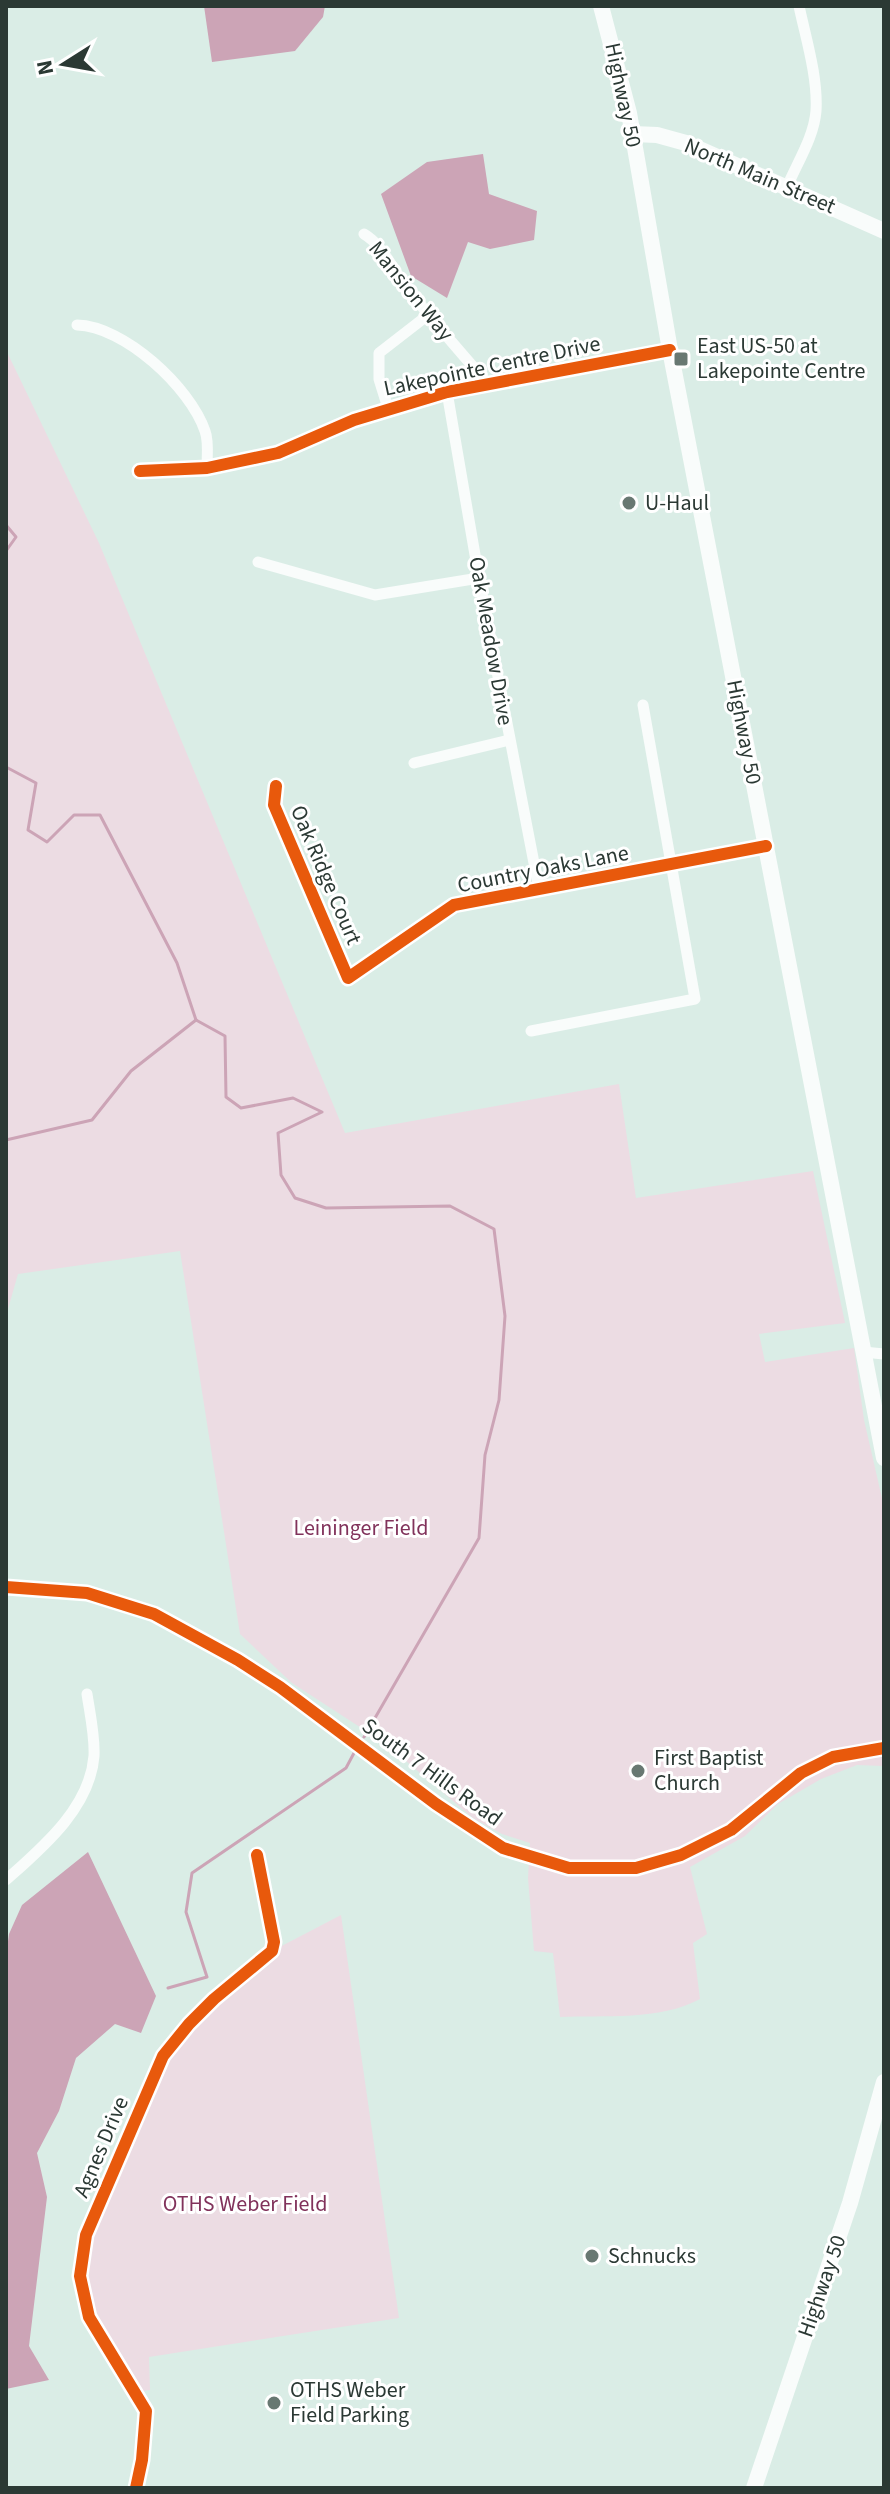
<svg xmlns="http://www.w3.org/2000/svg" width="890" height="2494" font-family="'Source Sans 3',sans-serif">
	<style>
		.green { fill: #ecdce3 }
		.water { fill: #cca4b6 }
		.lines { fill: none; stroke-linecap: round; stroke-linejoin: round }
		.stream { stroke: #cca4b6; stroke-width: 3 }
		.minor { stroke: #f9fcfb; stroke-width: 11 }
		.tertiary { stroke: #f9fcfb; stroke-width: 14 }
		.secondary { stroke: #f9fcfb; stroke-width: 16 }
		.cycleway-casing { stroke: #fff; stroke-width: 17 }
		.cycleway { stroke: #e8590c; stroke-width: 12 }
		.poi-dot { fill: #687872; stroke: #fff; stroke-width: 3 }
		.labels { text-anchor: middle; dominant-baseline: central; stroke-width: 6; stroke-linejoin: round; paint-order: stroke }
		.street-label { font-size: 22px; fill: #2b3934; stroke: #fff }
		.poi-label { font-size: 22px; fill: #2b3934; stroke: #fff; text-anchor: start }
		.park-label { font-size: 22px; fill: #81325b; stroke: #fff }
	</style>
	<rect width="100%" height="100%" fill="#daede6"/>
	<g class="green">
		<path d="M6,350L99,543L345,1133L619,1084L636,1198L813,1171L845,1323L759,1334L765,1362L854,1348L864,1420L884,1507V1766L857,1765L821,1779L778,1804L745,1836L690,1867L707,1934L693,1943L700,1999C659,2021 605,2015 560,2017L553,1953L534,1951L528,1878L530,1843L502,1834L473,1818L386,1744L292,1683L240,1634L180,1251L18,1274L6,1316Z"/>
		<path d="M341,1915L399,2318L149,2357L150,2390L137,2392L89,2317L81,2255L175,2039L272,1951Z"/>
	</g>
	<g class="water">
		<path d="M204,6H325L323,17L295,51L212,62Z"/>
		<path d="M483,154L489,194L537,211L534,240L490,249L468,242L447,298L411,276L381,194L427,162Z"/>
		<path d="M88,1852L156,1996L141,2033L115,2024L76,2058L59,2111L37,2153L47,2197L29,2346L49,2380L6,2389V1956L9,1934L22,1905Z"/>
	</g>
	<g class="lines">
		<g class="stream">
			<path d="M6,525L16,537L6,551"/>
			<path d="M6,767L36,783L28,830L47,842L74,815H100L177,963L196,1020"/>
			<path d="M196,1020L225,1036L226,1097L241,1108L293,1098L322,1112L278,1133L281,1175L295,1198L326,1208L450,1206L494,1229L505,1316L499,1400L485,1455L479,1538L364,1737"/>
			<path d="M6,1140L92,1120L131,1071L196,1020"/>
			<path d="M168,1988L207,1977L186,1912L192,1873L346,1768L354,1753"/>
		</g>
		<g class="minor">
			<path d="M787,187C797,163 814,137 816,111C818,77 806,39 799,6"/>
			<path d="M364,234C384,246 392,269 407,288C433,321 461,353 489,385"/>
			<path d="M77,325C124,326 190,387 205,431C209,441 207,456 207,468"/>
			<path d="M447,392L479,578L539,889"/>
			<path d="M388,408L379,379V353L428,315"/>
			<path d="M140,471L207,468L278,453L354,420L447,392L670,350"/>
			<path d="M258,562L375,595L479,578"/>
			<path d="M414,763L509,740"/>
			<path d="M276,786L274,805L348,978L454,905L766,846"/>
			<path d="M531,1031L695,999L643,705"/>
			<path d="M863,1352L884,1354"/>
			<path d="M6,1880C42,1848 90,1808 94,1756C95,1736 90,1714 87,1694"/>
			<path d="M136,2488L142,2460L146,2411L89,2317L80,2276L86,2235L163,2056L189,2024L214,1999L272,1951L274,1942L257,1855"/>
		</g>
		<path class="tertiary" d="M6,1587L87,1593L154,1614L238,1660L280,1687L436,1804L503,1848L569,1868H636L681,1855L731,1830L801,1773L833,1757L884,1748"/>
		<g class="secondary">
			<path d="M601,6L629,113L670,350L884,1458"/>
			<path d="M633,134L657,135L686,143L884,231"/>
			<path d="M754,2488L850,2203L884,2082"/>
		</g>
		<g class="cycleway-casing">
			<g id="cycleway">
				<path d="M140,471L207,468L278,453L354,420L447,392L670,350"/>
				<path d="M276,786L274,805L348,978L454,905L766,846"/>
				<path d="M6,1587L87,1593L154,1614L238,1660L280,1687L436,1804L503,1848L569,1868H636L681,1855L731,1830L801,1773L833,1757L884,1748"/>
				<path d="M136,2488L142,2460L146,2411L89,2317L80,2276L86,2235L163,2056L189,2024L214,1999L272,1951L274,1942L257,1855"/>
			</g>
		</g>
		<use href="#cycleway" class="cycleway"/>
	</g>
	<g class="poi-dot">
		<rect x="673" y="351" width="16" height="16" rx="4"/>
		<circle cx="629" cy="503" r="8"/>
		<circle cx="638" cy="1771" r="8"/>
		<circle cx="592" cy="2256" r="8"/>
		<circle cx="274" cy="2403" r="8"/>
	</g>
	<g class="labels">
		<g class="street-label">
			<text transform="translate(623 95) rotate(78)">Highway 50</text>
			<text transform="translate(760 176) rotate(23)">North Main Street</text>
			<text transform="translate(411 291) rotate(51)">Mansion Way</text>
			<text transform="translate(492 366) rotate(-12)">Lakepointe Centre Drive</text>
			<text transform="translate(491 641) rotate(80)">Oak Meadow Drive</text>
			<text transform="translate(744 732) rotate(79)">Highway 50</text>
			<text transform="translate(543 869) rotate(-11)">Country Oaks Lane</text>
			<text transform="translate(326 875) rotate(67)">Oak Ridge Court</text>
			<text transform="translate(432 1772) rotate(36)">South 7 Hills Road</text>
			<text transform="translate(101 2147) rotate(-67)">Agnes Drive</text>
			<text transform="translate(822 2286) rotate(-71)">Highway 50</text>
		</g>
		<g class="poi-label">
			<text x="697" y="346">East US-50 at<tspan x="697" dy="25">Lakepointe Centre</tspan></text>
			<text x="645" y="503">U-Haul</text>
			<text x="654" y="1758">First Baptist<tspan x="654" dy="25">Church</tspan></text>
			<text x="608" y="2256">Schnucks</text>
			<text x="290" y="2390">OTHS Weber<tspan x="290" dy="25">Field Parking</tspan></text>
		</g>
		<g class="park-label">
			<text x="361" y="1528">Leininger Field</text>
			<text x="245" y="2204">OTHS Weber Field</text>
		</g>
	</g>
	<rect width="890" height="2494" fill="none" stroke="#2b3934" stroke-width="16"/>
	<g transform="translate(64 64) rotate(259)" stroke="#ffffff" stroke-width="6" paint-order="stroke">
	<path d="M0-6L14 30L0 20L-14 30Z" fill="#2b3934"/>
	<text y="-12" font-size="22" font-weight="bold" text-anchor="middle" fill="#2b3934">N</text>
	</g>
</svg>
